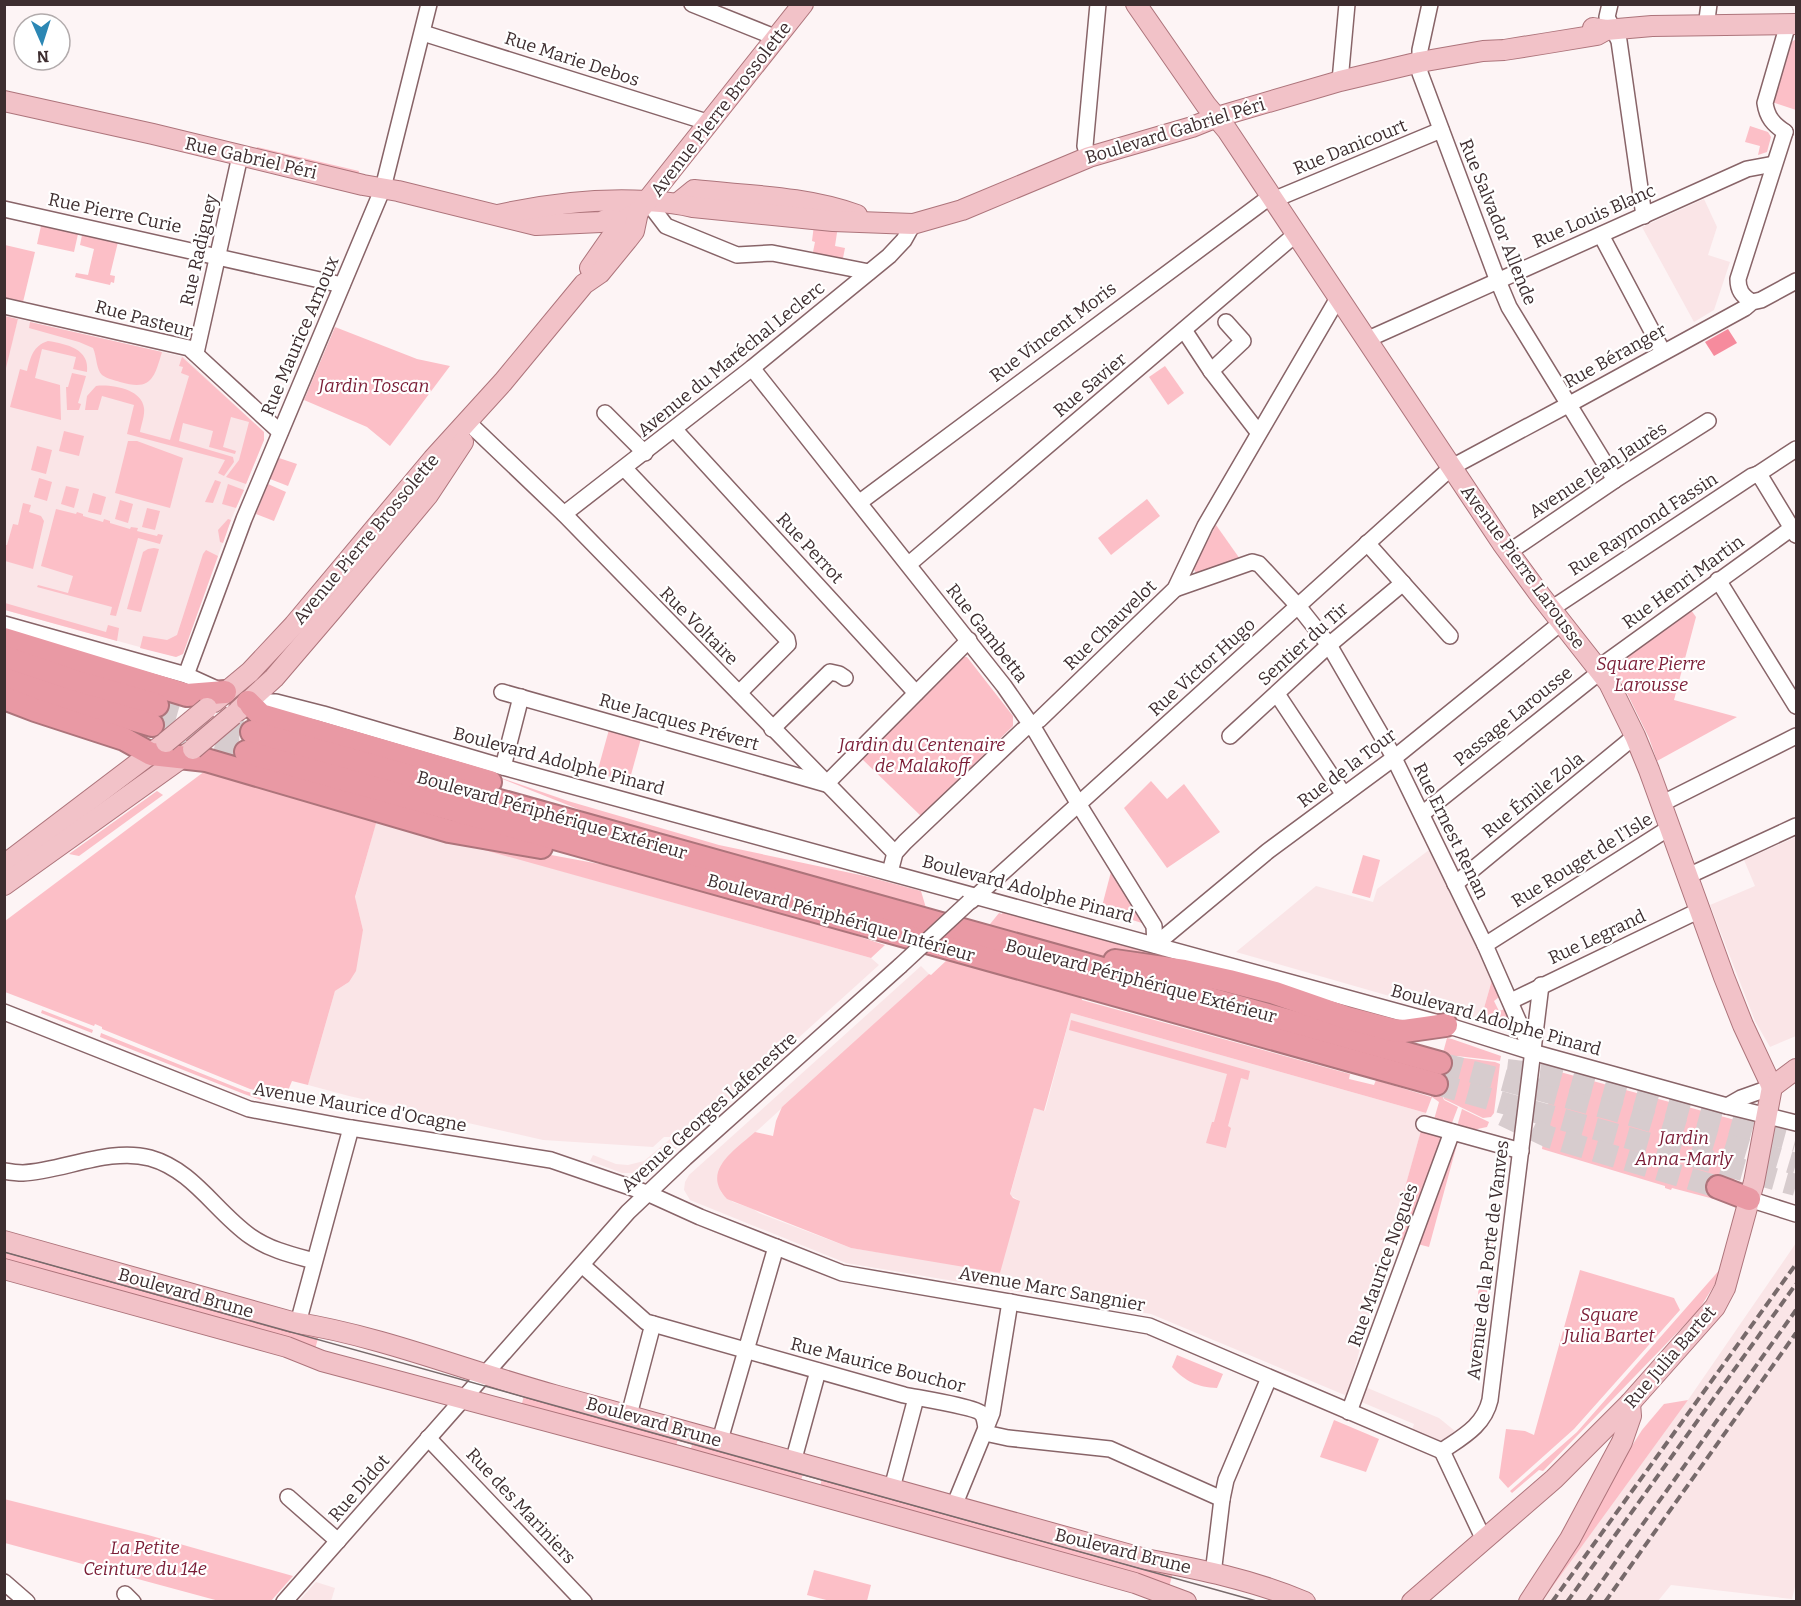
<svg xmlns="http://www.w3.org/2000/svg" width="1801" height="1606" font-family="Bitter,serif">
	<style>
		.built { fill: #fae5e7 }
		.green { fill: #fcbfc7 }
		.water { fill: #f68b9d }
		.lines { fill: none; stroke-linecap: round; stroke-linejoin: round }
		.highway-tunnel { stroke: #d7ccce; stroke-width: 22; stroke-dasharray: 22 11; stroke-linecap: butt }
		.minor-casing { stroke: #886468; stroke-width: 18 }
		.major-casing { stroke: #ad747b; stroke-width: 22 }
		.highway-casing { stroke: #ad747b; stroke-width: 26 }
		.minor { stroke: #fff; stroke-width: 15 }
		.major { stroke: #f2c2c8; stroke-width: 20 }
		.highway { stroke: #e999a4; stroke-width: 22 }
		.tram { stroke: #776a6b; stroke-width: 1.5 }
		.rail { stroke: #776a6b; stroke-width: 4; stroke-dasharray: 9 4.5; stroke-linecap: butt }
		.minor-bridge-casing { stroke: #886468; stroke-width: 18; stroke-linecap: butt }
		.major-bridge-casing { stroke: #ad747b; stroke-width: 22; stroke-linecap: butt }
		.minor-bridge { stroke: #fff; stroke-width: 15 }
		.major-bridge { stroke: #f2c2c8; stroke-width: 20 }
		.labels { text-anchor: middle; dominant-baseline: central; stroke-width: 4.5; stroke-linejoin: round; paint-order: stroke }
		.street-label { font-size: 18px; fill: #3e2e30; stroke: #fff }
		.park-label { font-size: 18px; font-style: italic; fill: #7a1c35; stroke: #fff }
	</style>
	<rect width="100%" height="100%" fill="#fdf4f5"/>
	<g class="built">
		<path d="M1704,199L1717,227L1708,255L1730,262L1714,310L1694,322L1642,227Z"/>
		<path d="M18,319L184,357L264,432V440L231,520L183,654L176,657L5,610L4,372Z"/>
		<path d="M377,819L871,958L879,965L660,1163L639,1173H622L590,1161L593,1155L616,1164L628,1165L644,1161L670,1139V1137H664L653,1147L543,1140L349,1096L308,1085L335,991L349,982L363,930L355,898Z"/>
		<path d="M1796,837V1036L1770,1047L1755,1021L1710,905L1755,886L1744,860Z"/>
		<path d="M1429,850L1492,980L1480,1022L1236,952L1316,886L1373,902L1377,889Z"/>
		<path d="M921,966L929,974L725,1160L718,1174V1183L721,1192L733,1202L753,1209L759,1213L851,1248L927,1260L1020,1201L1010,1195L1034,1108L1045,1111L1071,1013L1426,1113L1351,1381L1439,1418L1455,1431L1439,1443L1411,1434L1414,1424L1151,1314L846,1263L690,1200L684,1190L685,1182L689,1175Z"/>
		<path d="M1796,1243V1583L1792,1599L1671,1585L1658,1601L1540,1602L1610,1483L1688,1400Z"/>
		<path d="M316,1582L335,1588L331,1601H299Z"/>
	</g>
	<g class="green">
		<path d="M1796,39V110L1772,102L1790,43Z"/>
		<path d="M1750,126L1768,132L1771,137L1767,152L1758,155L1760,146L1745,142Z"/>
		<path d="M257,147L359,171L358,175L256,151Z"/>
		<path d="M814,225L838,226L835,246L845,248L842,263L812,257L815,242L812,241Z"/>
		<path d="M41,226L78,234L74,252L37,244Z"/>
		<path d="M82,235L118,242L110,275L115,276L114,283L111,282L110,285L75,277L76,273L88,275L94,249L80,245Z"/>
		<path d="M5,245L35,252L23,302L5,298Z"/>
		<path d="M5,316L18,319L5,372L4,316Z"/>
		<path d="M30,322L162,352C154,379 151,391 120,382C115,380 107,379 102,375C96,369 97,357 93,348L79,342L29,328Z"/>
		<path d="M335,327L417,359L450,366L390,446L367,427L304,400Z"/>
		<path d="M48,341C67,344 90,349 87,372L73,369L76,357L42,349L35,378L60,385L61,420L10,407L20,369L27,371C31,356 33,346 48,341Z"/>
		<path d="M182,357L264,432V440L246,484L226,477L239,460L249,422L231,417L223,447L236,451L235,454L209,447L213,431L183,423L179,441L233,457L234,462L224,476L218,473L225,460L127,434L134,405L102,396L98,410H85L87,396L96,386C111,384 142,389 144,408C145,416 141,425 140,432L170,440L189,376L181,373L183,367L179,366Z"/>
		<path d="M1165,366L1184,393L1168,405L1149,377Z"/>
		<path d="M72,373L86,376L78,403L81,404L79,410H67L66,387H68Z"/>
		<path d="M64,431L84,436L79,456L59,451Z"/>
		<path d="M128,441H137L183,458L170,508L115,493Z"/>
		<path d="M37,446L52,450L46,474L31,470Z"/>
		<path d="M279,458L297,464L288,486L270,479Z"/>
		<path d="M39,478L52,482L47,501L34,497Z"/>
		<path d="M215,480L221,482L213,503L205,502Z"/>
		<path d="M228,484L244,490L236,508L222,504Z"/>
		<path d="M268,484L286,492L274,521L256,514Z"/>
		<path d="M66,486L79,489L74,508L61,504Z"/>
		<path d="M93,493L106,497L101,515L88,512Z"/>
		<path d="M1147,499L1160,516L1111,555L1098,538Z"/>
		<path d="M120,500L133,504L128,523L115,519Z"/>
		<path d="M23,503L31,505L29,512L41,516L44,521L33,569L5,561V545H7L13,524L18,525Z"/>
		<path d="M147,508L160,511L155,530L142,527Z"/>
		<path d="M56,509L76,514L77,512L83,514V516L103,522L104,519L110,521V523L130,529L131,527L138,528L137,531L157,536L158,534L163,535L160,544L138,538L116,616L110,615L112,607L37,587L38,585L68,593L73,576L41,566Z"/>
		<path d="M228,519L231,520L223,543L220,542L218,530Z"/>
		<path d="M1216,525L1240,559L1196,573L1193,568Z"/>
		<path d="M154,548L159,549L141,612L127,609L143,552L148,549Z"/>
		<path d="M206,550L218,556L183,654L176,657L140,648L143,636L167,640L177,635L203,554Z"/>
		<path d="M5,603L106,632L108,625L119,628L117,641L5,610Z"/>
		<path d="M1691,610L1696,617L1674,700L1737,717L1657,761L1649,738L1620,679L1615,672L1616,664Z"/>
		<path d="M962,657H967L1013,716V726L921,816L861,758Z"/>
		<path d="M610,726L642,735L629,782L597,773Z"/>
		<path d="M209,768L508,847L648,873L693,883L885,945L871,958L377,820L355,897L363,930L356,971L349,982L335,991L308,1085L292,1081L285,1098L250,1089L102,1029V1027L95,1024L94,1026L5,992V921Z"/>
		<path d="M490,774L568,801L719,845L865,876L921,891L926,908L924,909L598,817Z"/>
		<path d="M1151,781L1167,799L1184,784L1220,832L1167,868L1124,808Z"/>
		<path d="M157,791L163,795L79,856L69,854Z"/>
		<path d="M1363,855L1380,860L1370,898L1352,893Z"/>
		<path d="M1112,868L1145,924L1101,910Z"/>
		<path d="M1003,908L1399,1019L1398,1024L1194,970L1071,951L986,929L999,913L1002,914Z"/>
		<path d="M947,960L1081,996L1082,1000L1350,1074L1349,1079L1374,1085L1376,1080L1431,1097L1447,1038L1452,1039L1501,1056L1500,1061L1457,1056L1450,1061L1456,1057L1495,1062L1500,1064L1494,1113L1491,1117L1483,1118L1444,1099L1449,1064L1442,1095L1444,1100L1458,1107L1450,1128L1433,1123L1439,1102L1432,1097L1426,1113L1071,1013L1044,1111L1034,1108L1010,1194L1013,1198L1020,1201L1000,1273L851,1248L727,1199C700,1171 735,1150 755,1132L773,1136L776,1121L782,1107L929,974L931,975Z"/>
		<path d="M1492,980L1499,997L1494,1001L1499,1011L1505,1009L1516,1032L1480,1022Z"/>
		<path d="M42,1010L93,1030L92,1033L41,1013Z"/>
		<path d="M1071,1020L1250,1071L1248,1080L1241,1078L1228,1126L1231,1128L1226,1148L1206,1143L1212,1122H1214L1227,1074L1069,1030Z"/>
		<path d="M101,1033L245,1091L262,1096L261,1100L244,1094L100,1037Z"/>
		<path d="M1553,1070L1746,1123L1734,1182L1718,1178L1714,1199L1672,1188L1671,1190L1665,1188V1186L1542,1149Z"/>
		<path d="M1462,1109L1489,1122L1487,1127L1463,1132L1456,1130Z"/>
		<path d="M1422,1127L1459,1137L1429,1247L1391,1237Z"/>
		<path d="M1497,1151L1505,1153L1503,1172L1494,1171Z"/>
		<path d="M1486,1230L1495,1231L1491,1260L1483,1258Z"/>
		<path d="M4,1247L320,1331L314,1353L5,1263Z"/>
		<path d="M1722,1267L1715,1284L1698,1311L1543,1471L1539,1470L1512,1493L1510,1491L1577,1432Z"/>
		<path d="M1580,1270L1674,1298L1680,1310L1574,1429L1508,1488L1499,1478L1506,1429L1525,1431L1534,1435Z"/>
		<path d="M1479,1284L1488,1286L1485,1305L1477,1304Z"/>
		<path d="M1474,1324L1483,1326L1479,1353L1470,1352Z"/>
		<path d="M1177,1355L1223,1374L1217,1388C1197,1387 1186,1382 1172,1367Z"/>
		<path d="M525,1392L679,1435L675,1450L521,1407Z"/>
		<path d="M1688,1400L1542,1601L1533,1602L1642,1430L1664,1404Z"/>
		<path d="M1334,1420L1379,1439L1366,1472L1320,1457Z"/>
		<path d="M694,1439L804,1469L800,1485L689,1454Z"/>
		<path d="M823,1475L1174,1569L1168,1591L819,1490Z"/>
		<path d="M4,1499L148,1535L293,1576L271,1601H219L5,1543Z"/>
		<path d="M814,1570L871,1585L867,1601H830L807,1595Z"/>
	</g>
	<path class="water" d="M1728,329L1737,343L1714,356L1705,342Z"/>
	<g class="lines">
		<g class="highway-tunnel">
			<path d="M157,705L252,732"/>
			<path d="M152,725L246,752"/>
			<path d="M1440,1063L1614,1110L1796,1164"/>
			<path d="M1507,1070L1558,1076L1796,1141"/>
			<path d="M1436,1084L1796,1185"/>
			<path d="M1503,1115L1549,1137L1718,1187"/>
		</g>
		<g class="minor-casing">
			<g id="minor">
				<path d="M692,4L777,38"/>
				<path d="M1430,4L1420,50V73L1496,276L1509,307L1615,480"/>
				<path d="M1610,4L1607,17L1619,41L1644,216"/>
				<path d="M1706,27L1709,4"/>
				<path d="M423,33L710,123"/>
				<path d="M1340,81L1347,4"/>
				<path d="M1785,132C1773,124 1767,117 1765,103L1788,24"/>
				<path d="M1089,157L1085,146L1098,4"/>
				<path d="M1273,200L1441,130"/>
				<path d="M647,201L666,226L737,255L772,253L869,272"/>
				<path d="M4,209L342,285"/>
				<path d="M1601,235L1663,352"/>
				<path d="M1752,302C1742,296 1738,290 1738,279L1785,132"/>
				<path d="M4,306L189,348L280,432"/>
				<path d="M1184,330L1211,371L1258,432"/>
				<path d="M1366,340L1747,169L1774,164"/>
				<path d="M196,353L240,156"/>
				<path d="M752,368L1004,686L1036,732L1084,813L1154,926L1155,945"/>
				<path d="M1211,371L1243,341L1226,322"/>
				<path d="M605,413L645,453"/>
				<path d="M474,428L564,514L895,853"/>
				<path d="M675,430L916,693"/>
				<path d="M625,469L787,639L788,644L739,693"/>
				<path d="M1758,474L1796,449"/>
				<path d="M860,502L1271,196"/>
				<path d="M564,514L752,368L889,256L904,240L913,224"/>
				<path d="M1367,543L1450,636"/>
				<path d="M1509,552L1615,480L1708,421"/>
				<path d="M909,564L1296,234"/>
				<path d="M1718,580L1796,706"/>
				<path d="M1175,589L1252,562L1259,564L1298,606L1329,645L1391,752L1485,945L1532,1052"/>
				<path d="M1551,609L1752,476L1758,474L1762,479L1796,535"/>
				<path d="M4,624L186,675L219,690"/>
				<path d="M186,675L244,519L383,188L429,4"/>
				<path d="M502,692L826,784L969,640"/>
				<path d="M1277,694L1344,795"/>
				<path d="M248,702H276L323,714L503,767L1446,1025L1532,1052L1727,1106L1796,1123"/>
				<path d="M772,729L830,672L839,674L845,678"/>
				<path d="M1230,736L1329,645L1403,583"/>
				<path d="M503,767L521,697"/>
				<path d="M1661,804L1796,736"/>
				<path d="M1422,814L1601,671L1605,663L1792,528"/>
				<path d="M890,872L895,853L905,842L1023,730L1039,720L1175,589L1205,526L1338,298"/>
				<path d="M1688,876L1796,826"/>
				<path d="M1455,884L1635,736"/>
				<path d="M971,901L1452,467L1577,400L1745,308L1752,302L1761,300L1796,281"/>
				<path d="M1155,945L1268,851L1394,758L1562,622"/>
				<path d="M1485,945L1669,828"/>
				<path d="M1511,1001L1700,910"/>
				<path d="M4,1012L249,1109L351,1128L551,1160L647,1193L700,1217L842,1273L1149,1326L1442,1451"/>
				<path d="M1727,1106L1741,1098L1772,1087"/>
				<path d="M1424,1124L1521,1151"/>
				<path d="M4,1171C10,1172 17,1173 23,1173C63,1171 110,1147 150,1158C193,1170 215,1211 250,1236C270,1250 292,1255 314,1261"/>
				<path d="M1749,1199L1796,1214"/>
				<path d="M582,1265L646,1322L904,1395C918,1398 976,1407 982,1414C985,1418 985,1423 986,1428L954,1506"/>
				<path d="M298,1323L351,1128"/>
				<path d="M1349,1412L1452,1132"/>
				<path d="M629,1415L653,1324"/>
				<path d="M986,1428L992,1413L1010,1302"/>
				<path d="M985,1433L1008,1438L1110,1449L1222,1499"/>
				<path d="M428,1438L584,1602"/>
				<path d="M720,1440L776,1247"/>
				<path d="M1442,1451C1462,1437 1484,1426 1490,1400L1541,985"/>
				<path d="M1442,1451L1484,1540"/>
				<path d="M793,1462L818,1371"/>
				<path d="M892,1488L916,1398"/>
				<path d="M288,1497L338,1541"/>
				<path d="M1213,1574L1222,1499L1226,1480L1269,1378"/>
				<path d="M4,1582L27,1602"/>
				<path d="M125,1594L133,1602"/>
				<path d="M284,1602L628,1212L685,1158L900,966"/>
			</g>
		</g>
		<g class="major-casing">
			<g id="major">
				<path d="M1136,4L1206,105L1227,130L1502,543L1540,595L1609,683L1635,736L1649,770L1724,977L1743,1025L1772,1087"/>
				<path d="M1593,28L1606,30L1652,26L1796,24"/>
				<path d="M4,101L153,134L363,185L398,191L536,225L601,222L645,203"/>
				<path d="M678,203L694,190C749,196 804,196 857,215"/>
				<path d="M498,215C547,204 596,198 647,201C663,202 677,203 693,207L833,221L913,224L962,210L1089,157L1192,127L1217,117L1340,81L1420,62L1483,51L1504,50L1548,43L1597,35L1606,30"/>
				<path d="M590,268L622,222L638,212L803,4"/>
				<path d="M214,702L250,672L294,625L433,459L503,382L584,284L600,273L627,240L634,231L638,212"/>
				<path d="M238,711L274,678L333,609L428,495L463,442"/>
				<path d="M4,865L162,745"/>
				<path d="M4,885L190,752"/>
				<path d="M1772,1087L1796,1069"/>
				<path d="M4,1241L292,1322C382,1336 467,1371 554,1395C751,1449 948,1504 1145,1559C1198,1569 1254,1580 1305,1602"/>
				<path d="M4,1269L287,1347L322,1361L678,1456L1135,1583L1186,1602"/>
				<path d="M1412,1602L1554,1479L1630,1403L1715,1307L1725,1288L1754,1182L1772,1087"/>
				<path d="M1529,1602L1570,1539L1622,1442L1631,1416L1630,1403"/>
			</g>
		</g>
		<g class="highway-casing">
			<g id="highway">
				<path d="M4,639L187,695L225,692"/>
				<path d="M4,657L71,680L157,705"/>
				<path d="M4,679L64,699L152,725"/>
				<path d="M4,698L35,710L124,739L151,754L206,760L449,831L541,847"/>
				<path d="M248,702L261,715L490,782"/>
				<path d="M252,732L1440,1063"/>
				<path d="M246,752L1436,1084"/>
				<path d="M1115,961L1184,971L1229,981L1275,993L1347,1018L1393,1030L1404,1031L1446,1025"/>
				<path d="M1718,1187L1749,1199"/>
			</g>
		</g>
		<use href="#minor" class="minor"/>
		<use href="#major" class="major"/>
		<use href="#highway" class="highway"/>
		<path class="tram" d="M4,1252L1260,1602"/>
		<g class="rail">
			<path d="M1552,1602L1796,1264"/>
			<path d="M1567,1602L1796,1284"/>
			<path d="M1587,1602L1796,1310"/>
			<path d="M1605,1602L1796,1333"/>
		</g>
		<g class="minor-bridge-casing">
			<path id="minor-bridge" d="M900,966L969,902"/>
		</g>
		<g class="major-bridge-casing">
			<g id="major-bridge">
				<path d="M166,742L207,708"/>
				<path d="M193,749L233,715"/>
			</g>
		</g>
		<use href="#minor-bridge" class="minor-bridge"/>
		<use href="#major-bridge" class="major-bridge"/>
	</g>
	<g class="labels">
		<g class="street-label">
			<text transform="translate(572 59) rotate(18)">Rue Marie Debos</text>
			<text transform="translate(721 109) rotate(-52)">Avenue Pierre Brossolette</text>
			<text transform="translate(1175 131) rotate(-17)">Boulevard Gabriel Péri</text>
			<text transform="translate(1350 147) rotate(-22)">Rue Danicourt</text>
			<text transform="translate(251 158) rotate(13)">Rue Gabriel Péri</text>
			<text transform="translate(115 213) rotate(12)">Rue Pierre Curie</text>
			<text transform="translate(1594 216) rotate(-24)">Rue Louis Blanc</text>
			<text transform="translate(1498 222) rotate(68)">Rue Salvador Allende</text>
			<text transform="translate(199 250) rotate(-77)">Rue Radiguey</text>
			<text transform="translate(144 319) rotate(15)">Rue Pasteur</text>
			<text transform="translate(1053 332) rotate(-37)">Rue Vincent Moris</text>
			<text transform="translate(300 336) rotate(-67)">Rue Maurice Arnoux</text>
			<text transform="translate(1615 356) rotate(-29)">Rue Béranger</text>
			<text transform="translate(731 359) rotate(-39)">Avenue du Maréchal Leclerc</text>
			<text transform="translate(1090 385) rotate(-40)">Rue Savier</text>
			<text transform="translate(1598 470) rotate(-33)">Avenue Jean Jaurès</text>
			<text transform="translate(1643 524) rotate(-33)">Rue Raymond Fassin</text>
			<text transform="translate(366 539) rotate(-50)">Avenue Pierre Brossolette</text>
			<text transform="translate(810 548) rotate(47)">Rue Perrot</text>
			<text transform="translate(1523 567) rotate(54)">Avenue Pierre Larousse</text>
			<text transform="translate(1683 582) rotate(-36)">Rue Henri Martin</text>
			<text transform="translate(1110 625) rotate(-44)">Rue Chauvelot</text>
			<text transform="translate(699 626) rotate(45)">Rue Voltaire</text>
			<text transform="translate(987 633) rotate(52)">Rue Gambetta</text>
			<text transform="translate(1303 644) rotate(-42)">Sentier du Tir</text>
			<text transform="translate(1202 667) rotate(-42)">Rue Victor Hugo</text>
			<text transform="translate(1513 716) rotate(-39)">Passage Larousse</text>
			<text transform="translate(679 722) rotate(16)">Rue Jacques Prévert</text>
			<text transform="translate(559 761) rotate(15)">Boulevard Adolphe Pinard</text>
			<text transform="translate(1347 768) rotate(-37)">Rue de la Tour</text>
			<text transform="translate(1533 795) rotate(-39)">Rue Émile Zola</text>
			<text transform="translate(552 815) rotate(16)">Boulevard Périphérique Extérieur</text>
			<text transform="translate(1451 831) rotate(64)">Rue Ernest Renan</text>
			<text transform="translate(1582 860) rotate(-32)">Rue Rouget de l'Isle</text>
			<text transform="translate(1028 889) rotate(15)">Boulevard Adolphe Pinard</text>
			<text transform="translate(841 918) rotate(16)">Boulevard Périphérique Intérieur</text>
			<text transform="translate(1597 937) rotate(-25)">Rue Legrand</text>
			<text transform="translate(1141 981) rotate(15)">Boulevard Périphérique Extérieur</text>
			<text transform="translate(1496 1020) rotate(16)">Boulevard Adolphe Pinard</text>
			<text transform="translate(360 1107) rotate(10)">Avenue Maurice d'Ocagne</text>
			<text transform="translate(709 1112) rotate(-42)">Avenue Georges Lafenestre</text>
			<text transform="translate(1488 1260) rotate(-83)">Avenue de la Porte de Vanves</text>
			<text transform="translate(1383 1265) rotate(-70)">Rue Maurice Noguès</text>
			<text transform="translate(1052 1289) rotate(10)">Avenue Marc Sangnier</text>
			<text transform="translate(186 1293) rotate(16)">Boulevard Brune</text>
			<text transform="translate(1670 1357) rotate(-49)">Rue Julia Bartet</text>
			<text transform="translate(878 1365) rotate(14)">Rue Maurice Bouchor</text>
			<text transform="translate(654 1422) rotate(16)">Boulevard Brune</text>
			<text transform="translate(359 1488) rotate(-49)">Rue Didot</text>
			<text transform="translate(521 1506) rotate(47)">Rue des Mariniers</text>
			<text transform="translate(1123 1551) rotate(14)">Boulevard Brune</text>
		</g>
		<g class="park-label">
			<text x="374" y="386">Jardin Toscan</text>
			<text x="1651" y="664">Square Pierre<tspan x="1651" dy="21">Larousse</tspan></text>
			<text x="922" y="745">Jardin du Centenaire<tspan x="922" dy="21">de Malakoff</tspan></text>
			<text x="1684" y="1138">Jardin<tspan x="1684" dy="21">Anna-Marly</tspan></text>
			<text x="1609" y="1315">Square<tspan x="1609" dy="21">Julia Bartet</tspan></text>
			<text x="145" y="1548">La Petite<tspan x="145" dy="21">Ceinture du 14e</tspan></text>
		</g>
	</g>
	<rect width="1801" height="1606" fill="none" stroke="#3e2e30" stroke-width="12"/>
	<g transform="translate(42 42) rotate(177)"><circle r="28" fill="#ffffff" stroke="#b2abac" stroke-width="1.5"/>
	<path d="M0-4.5L10 22L0 15L-10 22Z" fill="#2c87b4"/>
	<text y="-9" font-size="16" font-weight="bold" text-anchor="middle" fill="#3e2e30">N</text>
	</g>
</svg>
